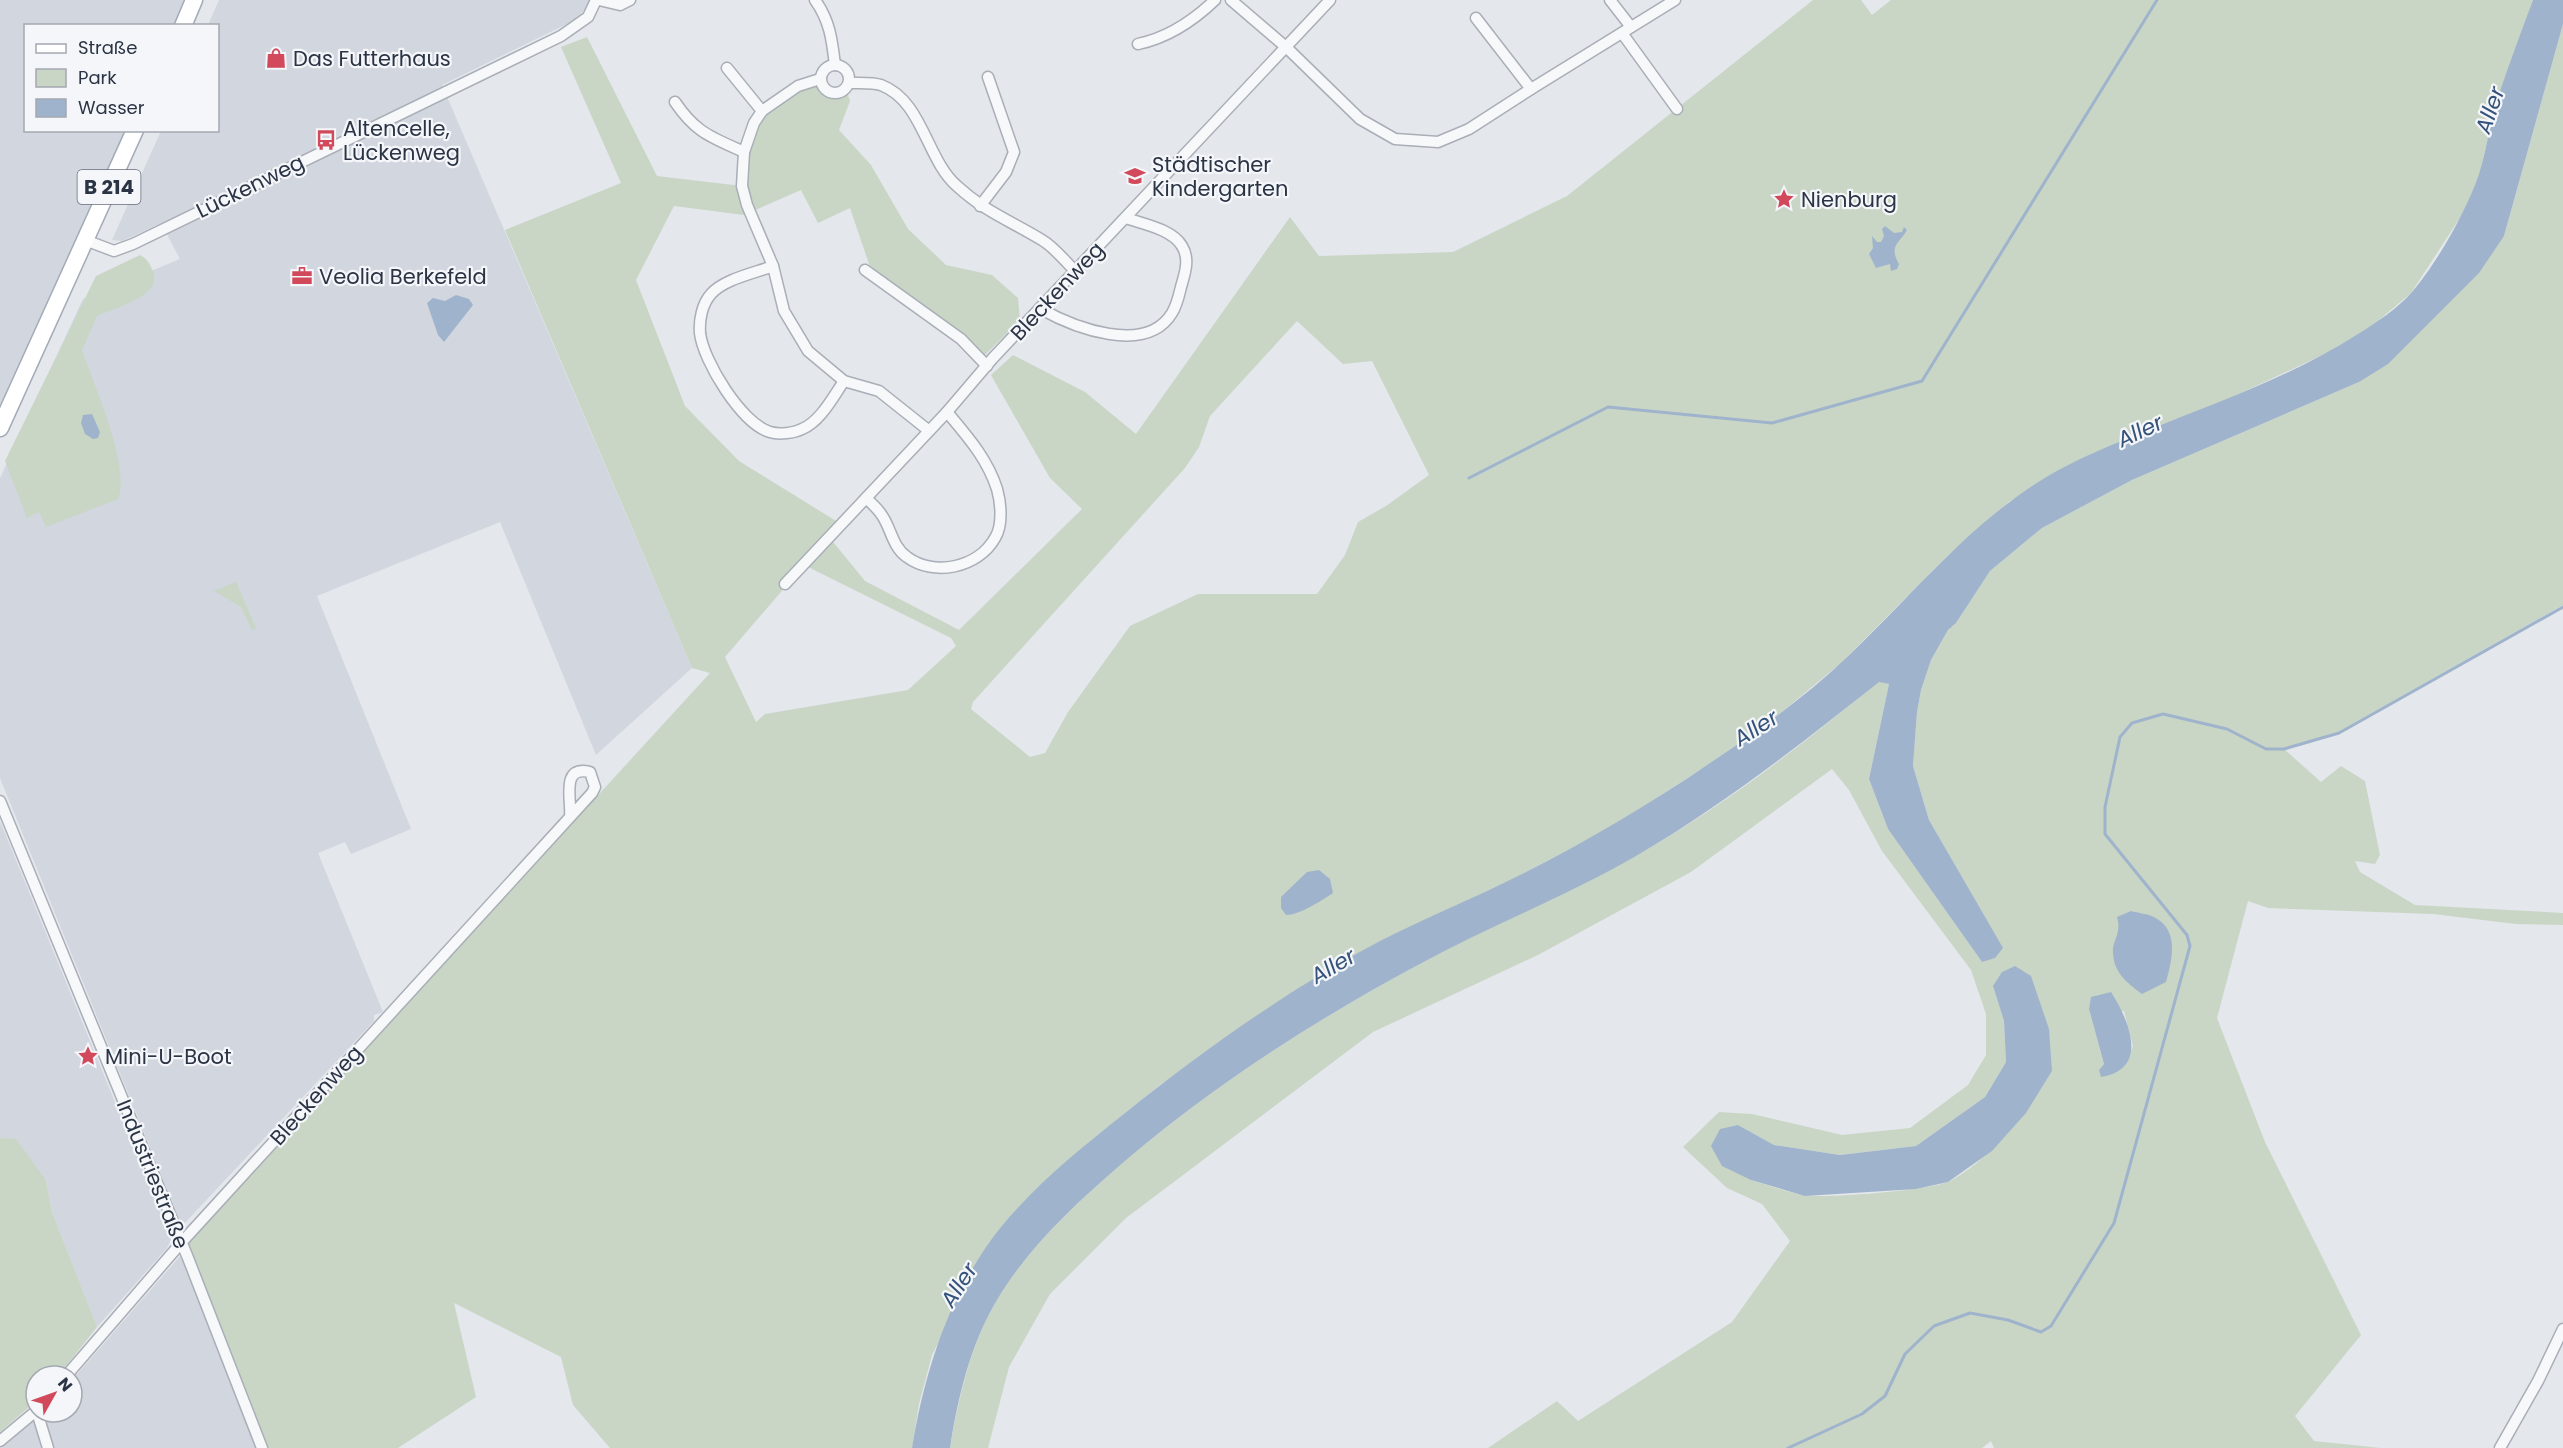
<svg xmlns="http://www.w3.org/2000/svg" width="2563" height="1448" font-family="Poppins,sans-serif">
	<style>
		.built { fill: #d2d6de }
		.green { fill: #c9d6c5; fill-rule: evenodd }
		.water { fill: #9fb4cc }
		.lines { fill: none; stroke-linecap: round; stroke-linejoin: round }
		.stream { stroke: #9fb4cc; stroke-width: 3 }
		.street-casing { stroke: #a9aeb7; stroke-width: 13 }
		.primary-casing { stroke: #a3abb8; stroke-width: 19 }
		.street { stroke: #f7f8fa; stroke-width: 10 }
		.primary { stroke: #fff; stroke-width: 16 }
		.labels { text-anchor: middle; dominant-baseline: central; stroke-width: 4.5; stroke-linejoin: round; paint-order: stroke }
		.shield { fill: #f4f6f9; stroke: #676e7b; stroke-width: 1.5 }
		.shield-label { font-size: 20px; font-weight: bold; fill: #2b3445 }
		.poi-label { font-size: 21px; fill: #2b3445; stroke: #f4f6f9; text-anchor: start }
		.street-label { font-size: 21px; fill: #2b3445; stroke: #f4f6f9 }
		.water-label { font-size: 22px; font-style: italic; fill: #34527a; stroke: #f4f6f9 }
	</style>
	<rect width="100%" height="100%" fill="#e4e7ec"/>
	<g class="built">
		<path d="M0,0H187L175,25L26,26V130L127,131L0,407Z"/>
		<path d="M219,0H594L575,20L442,85L692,668L596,755L500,522L317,596L411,829L351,854L345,842L318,853L383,1012L374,1015V1021L182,1226L0,778V478L83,299L180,259L161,223L122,241L112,240L161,131L218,130V26L208,25Z"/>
		<path d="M0,821L171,1239L167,1248L97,1327L52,1212L46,1180L16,1140L0,1138Z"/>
		<path d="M181,1255L257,1448H2L44,1412H72V1380Z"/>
	</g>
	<g class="green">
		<path d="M1813,0H1861L1872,15L1891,0H2533L2497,102L2480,172L2467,207L2411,293L2372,326L2333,350L2010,501L1947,556L1841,663L1778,715L1709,764L1610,828L1522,874L1161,1084L1089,1142L1028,1199L988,1244L932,1355L919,1404L912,1448H610L573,1405L561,1357L454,1303L476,1397L398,1448H266L185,1246L710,673L692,668L505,230L621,183L561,47L587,37L657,176L742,186L754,124L798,88L816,85C826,96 835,100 847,92L850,101L839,130L871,165L908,229L946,265L992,275L1018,298L1020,320L984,356L891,289L869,264L850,208L818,223L801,190L744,215L674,206L636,280L685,406L739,461L841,524L829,537L865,581L959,630L1082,509L1050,478L991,375L1013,355L1085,392L1136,434L1290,217L1319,256L1453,252L1567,196ZM1297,321L1343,364L1372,361L1429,475L1386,506L1358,522L1345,555L1317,594H1198L1130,626L1068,712L1045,753L1030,757L971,709L973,702L1185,468L1199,447L1210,416ZM804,565L951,638L956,646L908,690L765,714L756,722L725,657Z"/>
		<path d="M2563,24V605L2338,732L2284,749L2321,782L2341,766L2365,781L2380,855L2375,864L2355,861L2360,872L2415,905L2563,913V925L2516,924L2433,914L2268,908L2248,901L2217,1018L2265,1142L2361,1335L2295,1416L2314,1441L2381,1448H1994L1991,1441L1982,1448H1488L1557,1401L1578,1421L1732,1322L1790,1241L1762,1204L1727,1188L1683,1147L1719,1112L1752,1114L1842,1135L1910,1128L1968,1085L1986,1055V1014L1971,970L1882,851L1849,790L1832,769L1691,872L1538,955L1373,1032L1126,1218L1050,1294L1009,1367L988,1448H950C959,1397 970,1345 997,1300C1028,1248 1073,1206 1118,1167C1209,1088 1312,1022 1418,965C1487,927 1561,897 1630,859C1719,810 1801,746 1879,681L1889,684L1869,779L1888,829L1982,962L2002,948L1929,820L1913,766L1917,712L1921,690L1931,660L1948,630L1956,623L1990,571L2042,528L2132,480L2359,382L2504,236ZM1993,986L2052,1071C2025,1114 1995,1156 1950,1181C1934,1190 1823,1199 1804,1195C1786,1192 1768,1185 1751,1180L1738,1125L1774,1145L1840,1155L1916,1146L1985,1097L2006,1062L2004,1021ZM2089,1009L2124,1011L2133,1046L2126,1063L2099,1070L2104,1064Z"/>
		<path d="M140,255C146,258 149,262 152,269C166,296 115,307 97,316L82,350C94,385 131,467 118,499L46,527L39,512L27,518L5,461L96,276Z"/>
		<path d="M236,582L256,628L252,630L241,607L214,591Z"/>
		<path d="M0,1138L16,1139L46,1180L52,1212L97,1327L58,1376H36V1401L0,1432Z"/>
	</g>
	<g class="water">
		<path d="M2533,0H2563V24L2504,236L2479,273L2388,364L2359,382L2132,480L2042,528L1990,571L1956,623L1948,630L1931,660L1921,690L1917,712L1913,766L1929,820L2003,948L1995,958L1982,962L1888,829L1869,779L1889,684L1879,682C1801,744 1722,806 1636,856C1565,897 1489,926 1418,965C1312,1022 1209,1088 1118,1167C1073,1206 1028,1248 997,1300C970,1345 958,1397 950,1448H912C924,1376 945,1308 986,1247C1022,1195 1076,1152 1125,1113C1205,1049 1289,989 1380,941C1427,917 1477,897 1524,873C1589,840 1650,804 1710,763C1757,731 1804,698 1845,659C1911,597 1969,523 2048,476C2077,459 2109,446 2141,433C2214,403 2291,377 2358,334C2376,323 2398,308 2412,292C2437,263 2467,210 2479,174C2487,149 2490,122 2498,97C2509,64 2521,32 2533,0Z"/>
		<path d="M1885,226L1894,233L1902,232L1904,227L1907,230C1900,243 1888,245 1899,264L1897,269L1891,271L1890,264L1876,268L1869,254L1873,248L1872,236L1877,242H1881L1884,236L1882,229Z"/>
		<path d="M456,295L469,299L473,305L444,342L438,335L427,303L433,298L445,301Z"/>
		<path d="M92,414L100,432L98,438L93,439L85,434L81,423L83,415Z"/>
		<path d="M1319,870L1330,879L1333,893C1321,901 1299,915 1286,915L1281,908V897L1307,872Z"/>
		<path d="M2131,911C2138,913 2148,914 2154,917C2180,930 2172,961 2166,982L2142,994C2128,983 2114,974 2113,953C2112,940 2122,934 2117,917Z"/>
		<path d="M2015,966L2031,976L2049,1029L2052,1071L2026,1113L1992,1151L1948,1182L1916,1189L1805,1196L1751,1180L1722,1166L1711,1146L1720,1129L1738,1125L1774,1145L1840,1155L1916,1146L1985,1097L2006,1062L2004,1021L1993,986L2002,972Z"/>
		<path d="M2111,992C2129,1020 2150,1069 2101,1077L2099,1070L2104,1064L2089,1009L2091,997Z"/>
	</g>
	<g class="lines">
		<g class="stream">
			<path d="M1469,478L1608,407L1772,423L1922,381L2157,0"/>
			<path d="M1788,1448L1862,1414L1885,1396L1905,1354L1934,1326L1970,1313L2008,1320L2041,1332L2051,1326L2114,1223L2190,946L2187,935L2105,834V807L2120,737L2132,723L2163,714L2227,729L2266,749H2284L2339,733L2563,607"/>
		</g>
		<g class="street-casing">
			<g id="street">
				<path d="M599,0L620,5L630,0"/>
				<path d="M815,0C830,21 832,40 835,65"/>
				<path d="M1231,0L1287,48L1360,119L1395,139L1438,142L1469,129L1531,89"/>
				<path d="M1610,0L1631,27"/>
				<path d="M1476,18L1531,89L1675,0"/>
				<path d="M1622,33L1677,109"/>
				<path d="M1138,44C1167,38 1193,21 1215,0"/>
				<circle cx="835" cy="79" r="14"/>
				<path d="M727,68L762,111L798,86L820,79"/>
				<path d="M849,83C858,83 872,82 881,85C923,101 926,159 957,186C985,212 1011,221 1042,240C1054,247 1065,261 1075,271"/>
				<path d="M675,102C696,133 711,137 744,152L742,186L747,205L773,266L784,311L808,351L844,381L879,391L928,430"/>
				<path d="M744,152L754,123L762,111"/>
				<path d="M980,206L1006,172L1014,152L988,77"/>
				<path d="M85,240L114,251L133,244L561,36L588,17L596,0"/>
				<path d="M773,266C755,273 724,279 711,294C702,304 699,320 700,333C703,361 742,424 770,432C779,435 794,433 802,429C820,422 833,397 844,381"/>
				<path d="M865,270L961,339L987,366"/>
				<path d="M1041,309C1073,327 1146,356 1172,313C1177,305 1179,295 1181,287C1185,273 1190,259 1182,246C1172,229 1143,224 1126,218"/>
				<path d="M866,498C871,503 877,508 881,514C891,527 892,547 907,557C934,577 978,568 995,538C1003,525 1001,503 997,489C987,458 967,436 947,412"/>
				<path d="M785,584L947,412L993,358L1330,0"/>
				<path d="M0,801L188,1258L262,1448"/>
				<path d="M66,1376L181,1243L592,793L595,787L590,772C560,765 572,800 570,817"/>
				<path d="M37,1412L48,1448"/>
				<path d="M0,1441L36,1411"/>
				<path d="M2500,1448L2538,1381L2563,1329"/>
			</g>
		</g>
		<g class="primary-casing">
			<g id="primary">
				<path d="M183,26L194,0"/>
				<path d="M0,428L135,130"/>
			</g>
		</g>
		<use href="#street" class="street"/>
		<use href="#primary" class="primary"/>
	</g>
	<defs>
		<g id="shop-bare" transform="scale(1.62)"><path d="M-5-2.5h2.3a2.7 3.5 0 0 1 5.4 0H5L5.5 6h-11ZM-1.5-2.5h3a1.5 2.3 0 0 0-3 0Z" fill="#d1495b" stroke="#f4f6f9" stroke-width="2.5" paint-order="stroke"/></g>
		<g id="bus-bare" transform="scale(1.62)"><path d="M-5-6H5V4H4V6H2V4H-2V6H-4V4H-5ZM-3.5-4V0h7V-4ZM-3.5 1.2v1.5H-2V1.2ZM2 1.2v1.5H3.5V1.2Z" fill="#d1495b" stroke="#f4f6f9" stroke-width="2.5" paint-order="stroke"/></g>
		<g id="school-bare" transform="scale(1.62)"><path d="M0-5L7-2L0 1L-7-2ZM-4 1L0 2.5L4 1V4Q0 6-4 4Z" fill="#d1495b" stroke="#f4f6f9" stroke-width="2.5" paint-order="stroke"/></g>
		<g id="sight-bare" transform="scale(1.62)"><path d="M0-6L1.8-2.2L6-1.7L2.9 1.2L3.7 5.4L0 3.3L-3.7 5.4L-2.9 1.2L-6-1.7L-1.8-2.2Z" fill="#d1495b" stroke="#f4f6f9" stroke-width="2.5" paint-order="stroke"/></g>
		<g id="office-bare" transform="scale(1.62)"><path d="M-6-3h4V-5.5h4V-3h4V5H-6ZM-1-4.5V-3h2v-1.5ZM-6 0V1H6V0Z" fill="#d1495b" stroke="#f4f6f9" stroke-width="2.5" paint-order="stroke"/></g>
	</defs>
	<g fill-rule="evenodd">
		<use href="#shop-bare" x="276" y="58"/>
		<use href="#bus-bare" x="326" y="140"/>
		<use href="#school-bare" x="1135" y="176"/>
		<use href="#sight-bare" x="1784" y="199"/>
		<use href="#office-bare" x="302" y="276"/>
		<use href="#sight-bare" x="88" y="1056"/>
	</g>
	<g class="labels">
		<rect class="shield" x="77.5" y="170" width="63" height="34" rx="4.5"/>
		<g class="shield-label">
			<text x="109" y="187">B 214</text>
		</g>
		<g class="poi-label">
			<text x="293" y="58">Das Futterhaus</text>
			<text x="343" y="128">Altencelle,<tspan x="343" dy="24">Lückenweg</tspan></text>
			<text x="1152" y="164">Städtischer<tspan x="1152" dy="24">Kindergarten</tspan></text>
			<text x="1801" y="199">Nienburg</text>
			<text x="319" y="276">Veolia Berkefeld</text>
			<text x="105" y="1056">Mini-U-Boot</text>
		</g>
		<g class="street-label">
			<text transform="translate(250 186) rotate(-26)">Lückenweg</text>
			<text transform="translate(1057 291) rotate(-47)">Bleckenweg</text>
			<text transform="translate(316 1095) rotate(-48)">Bleckenweg</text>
			<text transform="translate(153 1174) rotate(68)">Industriestraße</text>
		</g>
		<g class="water-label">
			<text transform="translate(2490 110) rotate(-71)">Aller</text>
			<text transform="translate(2140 431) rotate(-25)">Aller</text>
			<text transform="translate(1756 728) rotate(-32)">Aller</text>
			<text transform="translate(1333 966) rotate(-30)">Aller</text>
			<text transform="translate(959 1285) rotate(-57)">Aller</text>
		</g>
	</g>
	<rect x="24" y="24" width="195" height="108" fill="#f4f6f9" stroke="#a4a8b1" stroke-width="1.5"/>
	<rect x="36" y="44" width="30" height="9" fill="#ffffff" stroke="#a4a8b1" stroke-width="1.5"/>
	<text x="78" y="54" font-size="18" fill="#2b3445">Straße</text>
	<rect x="36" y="69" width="30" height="18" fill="#c9d6c5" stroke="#a4a8b1" stroke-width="1.5"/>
	<text x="78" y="84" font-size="18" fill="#2b3445">Park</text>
	<rect x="36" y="99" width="30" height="18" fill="#9fb4cc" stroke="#a4a8b1" stroke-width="1.5"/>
	<text x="78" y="114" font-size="18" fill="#2b3445">Wasser</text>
	<g transform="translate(54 1394) rotate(50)"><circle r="28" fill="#f4f6f9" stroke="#a4a8b1" stroke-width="1.5"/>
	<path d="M0-4.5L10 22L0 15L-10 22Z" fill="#d1495b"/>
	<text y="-9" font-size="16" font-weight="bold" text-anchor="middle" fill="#2b3445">N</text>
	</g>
</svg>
